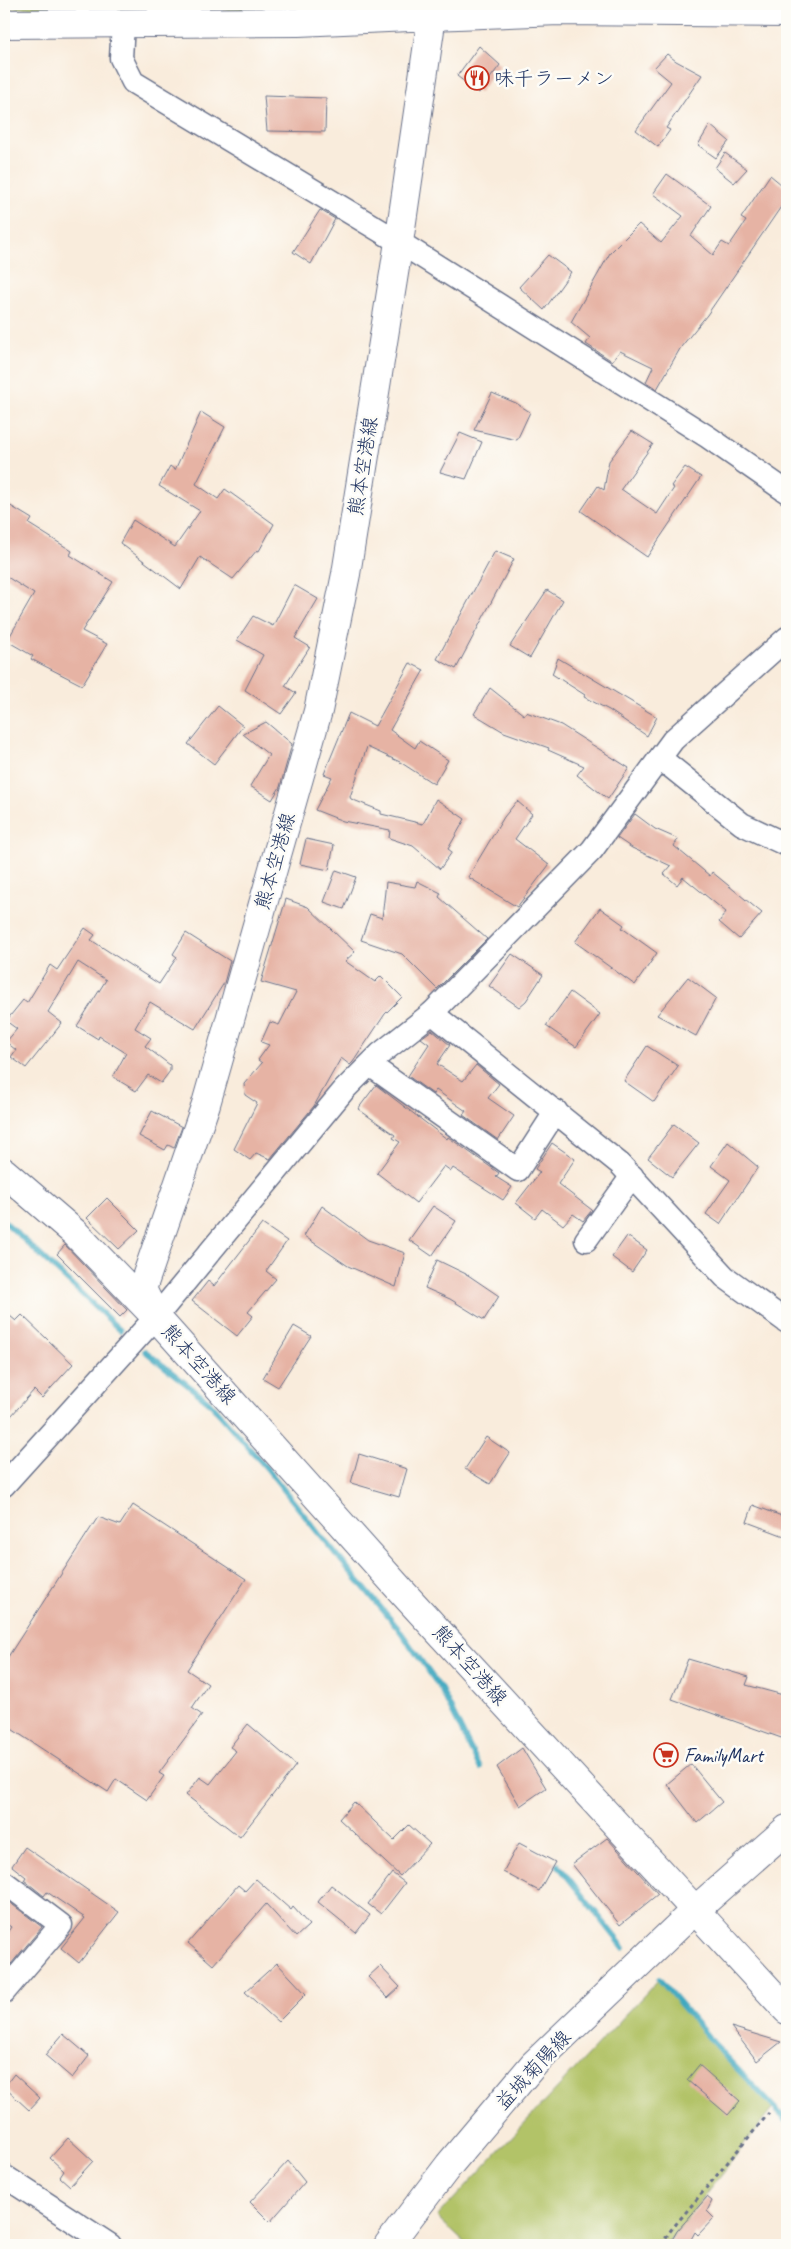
<svg xmlns="http://www.w3.org/2000/svg" width="791" height="2249" font-family="Caveat,'Klee One',sans-serif">
	<style>
		.green { fill: #b2c367; stroke: #667962 }
		.lines { fill: none; stroke-linecap: round; stroke-linejoin: round }
		.stream { stroke: #40a8c0; stroke-width: 5.5 }
		.building { fill: #e6b3a4 }
		.minor-casing { stroke: #69718a; stroke-width: 25 }
		.tertiary-casing { stroke: #69718a; stroke-width: 30 }
		.secondary-casing { stroke: #69718a; stroke-width: 30 }
		.path { stroke: #69718a; stroke-width: 3; stroke-dasharray: 4 4; stroke-linecap: butt }
		.minor { stroke: #fff; stroke-width: 22 }
		.tertiary { stroke: #fff; stroke-width: 28 }
		.secondary { stroke: #fff; stroke-width: 28 }
		.labels { text-anchor: middle; dominant-baseline: central; stroke-width: 5; stroke-linejoin: round; paint-order: stroke }
		.poi-label { font-size: 20px; fill: #1b2f5e; stroke: #fdfcf7; text-anchor: start }
		.street-label { font-size: 20px; fill: #1b2f5e; stroke: #fdfcf7 }
	</style>
	<rect width="100%" height="100%" fill="#fdfcf7"/>
	<filter id="ink" filterUnits="userSpaceOnUse"><feTurbulence type="fractalNoise" baseFrequency=".02" numOctaves="2"/><feDisplacementMap in="SourceGraphic" scale="10" xChannelSelector="R" yChannelSelector="G"/><feConvolveMatrix kernelMatrix="1 2 1 2 8 2 1 2 1" color-interpolation-filters="sRGB"/></filter>
	<filter id="wash" filterUnits="userSpaceOnUse"><feTurbulence type="fractalNoise" baseFrequency=".0096" numOctaves="4" result="noise"/><feDisplacementMap in="SourceGraphic" scale="20" xChannelSelector="R" yChannelSelector="G"/><feGaussianBlur stdDeviation="1.12" result="paint"/><feColorMatrix in="noise" values="0 0 0 0 0 0 0 0 0 0 0 0 0 0 0 0 0 1.4 0 .05"/><feComposite in="paint" operator="in"/></filter>
	<g filter="url(#wash)">
		<rect width="100%" height="100%" fill="#f9ecdc"/>
		<g class="green">
			<path d="M215,4L284,9L101,12L39,8H4V5Z"/>
			<path d="M659,1979L773,2108L666,2245H467L437,2217Z"/>
		</g>
		<g class="lines">
			<g class="stream">
				<path d="M4,1221L120,1330"/>
				<path d="M145,1351L209,1402L269,1471L319,1534L398,1628L441,1689L480,1768"/>
				<path d="M558,1865L624,1948"/>
				<path d="M659,1979L723,2054L787,2121"/>
			</g>
		</g>
		<g id="blocks">
			<g class="building">
				<path d="M479,46L500,65L479,93L457,76Z"/>
				<path d="M667,54L676,61L702,75L666,128L670,130L658,147L636,130L671,82L654,68Z"/>
				<path d="M264,96L326,98L325,132L267,131Z"/>
				<path d="M710,125L729,141L716,158L698,145Z"/>
				<path d="M725,153L747,169L734,183L715,168Z"/>
				<path d="M667,174L711,206L691,236L713,255L722,242L729,246L746,221L741,218L770,175L787,189V198L707,315L681,347L657,389L646,382L653,367L620,351L612,361L586,344L590,338L571,322L610,253L639,224L661,243L683,216L653,194Z"/>
				<path d="M320,210L335,219L311,264L293,252Z"/>
				<path d="M548,255L571,272L544,310L519,287Z"/>
				<path d="M492,393L516,403L530,412L517,440L474,430Z"/>
				<path d="M201,412L225,427L196,484L218,499L225,489L274,524L259,551L257,550L233,579L200,557L181,589L120,543L133,520L175,547L200,511L159,486L170,466L175,470Z"/>
				<path d="M632,431L653,444L621,489L657,514L674,488L671,486L685,467L701,477L647,557L581,511L598,486L604,490L609,461Z"/>
				<path d="M460,433L482,442L466,479L440,472Z"/>
				<path d="M4,502L32,519L29,524L72,551L70,555L113,582L82,631L107,644L82,685L31,659L33,656L7,641L34,594L4,575Z"/>
				<path d="M495,551L514,559L456,669L437,659Z"/>
				<path d="M294,585L318,599L295,638L310,647L285,686L296,693L281,714L245,690L263,655L237,640L253,616L273,626Z"/>
				<path d="M547,590L563,600L530,658L510,646Z"/>
				<path d="M558,658L657,717L647,736L609,710L584,697L585,695L552,674Z"/>
				<path d="M410,663L424,670L390,730L415,748L419,741L448,760L434,784L400,762L367,747L350,797L351,799L381,811V814L423,824L436,799L465,819L448,849L452,852L440,869L413,846L389,838L390,830L343,821L315,810L332,777L324,774L349,713L375,726Z"/>
				<path d="M490,688L524,715L526,712L561,725L629,768L608,799L577,775L584,766L548,750L549,748L504,732L474,714Z"/>
				<path d="M218,706L243,726L214,764L188,744Z"/>
				<path d="M266,722L292,744L280,787L272,800L250,786L269,755L243,734Z"/>
				<path d="M517,801L532,814L515,839L549,865L517,907L468,877L504,817Z"/>
				<path d="M635,814L655,829L678,839L674,846L710,876L712,872L762,913L739,939L719,922L726,912L683,877L677,885L664,874L671,866L632,848L617,838Z"/>
				<path d="M306,839L334,845L329,870L300,864Z"/>
				<path d="M336,870L356,877L344,909L324,902Z"/>
				<path d="M417,881L441,893L439,897L487,939L437,989L402,954L361,940L370,914L382,918L386,882L415,887Z"/>
				<path d="M286,899L308,907L355,952L345,961L375,982L381,976L402,997L385,1014L353,1062L350,1065L341,1058L314,1106L270,1159L256,1153L250,1160L234,1149L257,1103L245,1095L244,1084L262,1063L258,1060L269,1045L261,1042L270,1022L279,1025L296,992L261,982Z"/>
				<path d="M600,908L624,925L622,928L657,953L635,985L575,942Z"/>
				<path d="M85,928L95,935L91,940L159,984L177,957L173,954L186,933L230,961L224,983L195,1029L150,1002L135,1028L151,1038L145,1046L170,1065V1071L161,1083L148,1075L136,1091L113,1077L126,1053L99,1036L98,1039L77,1026L106,980L78,962L48,1012L62,1023L26,1068L11,1057L16,1050L6,1042L17,1029L6,1021L23,1000L27,1003L50,965L57,970Z"/>
				<path d="M512,954L543,975L526,1001L519,1007L489,986Z"/>
				<path d="M688,977L716,998L696,1036L657,1015Z"/>
				<path d="M570,992L600,1014L576,1047L546,1026Z"/>
				<path d="M432,1030L450,1045L437,1064L463,1081L476,1065L499,1084L488,1098L514,1116L498,1140L463,1115L466,1111L436,1090L433,1094L408,1076L429,1044L421,1038Z"/>
				<path d="M647,1046L678,1066L654,1102L624,1081Z"/>
				<path d="M376,1085L447,1139L448,1137L499,1173L496,1177L512,1187L503,1200L453,1168L451,1171L444,1166L416,1203L377,1173L400,1142L393,1138L395,1135L358,1109Z"/>
				<path d="M152,1111L182,1127L174,1148L168,1145L165,1150L139,1136Z"/>
				<path d="M674,1124L699,1143L672,1177L648,1158Z"/>
				<path d="M728,1142L758,1167L720,1224L706,1214L730,1180L711,1166Z"/>
				<path d="M552,1143L575,1159L558,1184L592,1210L583,1221L573,1214L563,1225L542,1209L535,1218L516,1203L540,1172L535,1169Z"/>
				<path d="M107,1198L139,1230L119,1249L87,1218Z"/>
				<path d="M322,1206L368,1240L405,1253L396,1287L348,1266L304,1236Z"/>
				<path d="M433,1206L456,1221L432,1256L409,1240Z"/>
				<path d="M262,1224L287,1241L266,1271L276,1279L248,1312L253,1316L237,1336L192,1301L208,1281L214,1286Z"/>
				<path d="M627,1236L647,1250L632,1272L612,1257Z"/>
				<path d="M65,1245L127,1310L120,1317L57,1254Z"/>
				<path d="M437,1260L468,1275L499,1296L484,1320L450,1299L425,1288Z"/>
				<path d="M4,1311L16,1321L22,1315L73,1364L42,1398L34,1390L4,1424Z"/>
				<path d="M294,1326L311,1336L278,1387L263,1378Z"/>
				<path d="M486,1437L510,1453L490,1484L465,1469Z"/>
				<path d="M359,1454L407,1469L399,1497L351,1483Z"/>
				<path d="M133,1505L246,1579L187,1670L208,1684L192,1708L202,1715L159,1773L164,1776L147,1800L116,1779L108,1792L4,1724V1663L98,1517L120,1525Z"/>
				<path d="M753,1505L787,1518V1537L747,1522Z"/>
				<path d="M688,1659L749,1677L746,1685L787,1696V1740L672,1699Z"/>
				<path d="M248,1724L296,1765L240,1837L186,1795L200,1777L210,1784L236,1751L230,1747Z"/>
				<path d="M522,1748L546,1788L520,1806L497,1767Z"/>
				<path d="M691,1764L722,1802L697,1823L667,1784Z"/>
				<path d="M354,1802L394,1840L409,1825L430,1844L400,1876L339,1819Z"/>
				<path d="M607,1838L658,1894L620,1925L572,1864Z"/>
				<path d="M519,1843L555,1862L539,1891L503,1872Z"/>
				<path d="M25,1847L119,1912L79,1963L61,1948L85,1918L47,1892L44,1896L24,1880L26,1877L12,1866Z"/>
				<path d="M392,1873L405,1883L381,1914L368,1904Z"/>
				<path d="M256,1879L291,1910L293,1907L309,1925L296,1937L266,1904L213,1965L188,1943L238,1885L245,1891Z"/>
				<path d="M331,1885L370,1915L356,1933L318,1902Z"/>
				<path d="M9,1902L42,1927L11,1964L4,1959V1937L11,1927L4,1922V1909Z"/>
				<path d="M277,1963L306,1994L278,2022L245,1992Z"/>
				<path d="M380,1966L400,1987L388,1998L368,1977Z"/>
				<path d="M731,2027L781,2042L757,2061Z"/>
				<path d="M63,2034L89,2056L72,2078L45,2055Z"/>
				<path d="M699,2065L740,2101L728,2115L687,2080Z"/>
				<path d="M14,2074L40,2098L29,2110L4,2087Z"/>
				<path d="M68,2138L93,2161L70,2186L60,2177L64,2171L50,2158Z"/>
				<path d="M288,2161L305,2182L270,2222L250,2202Z"/>
				<path d="M707,2197L712,2201L707,2211L714,2218L698,2235L695,2232L688,2245H669L677,2231Z"/>
			</g>
		</g>
	</g>
	<g filter="url(#ink)">
		<use href="#blocks" fill-opacity="0" stroke="#69718a" stroke-width="1"/>
		<g class="lines">
			<g class="minor-casing">
				<g id="minor">
					<path d="M123,24L121,58L133,82L399,242L708,437L787,492"/>
					<path d="M660,758L742,824L787,845"/>
					<path d="M432,1013L620,1164L725,1277L787,1322"/>
					<path d="M370,1065L518,1170L556,1111"/>
					<path d="M586,1240L632,1176"/>
					<path d="M4,1485L156,1317L344,1090L380,1054L432,1013L592,850L673,740L787,638"/>
					<path d="M4,1882L61,1925L4,1992"/>
					<path d="M4,2176L110,2245"/>
				</g>
			</g>
			<g class="tertiary-casing">
				<g id="tertiary">
					<path d="M432,16L559,11L787,13"/>
					<path d="M701,1905L787,1829"/>
				</g>
			</g>
			<g class="secondary-casing">
				<g id="secondary">
					<path d="M4,24L298,22L432,16L399,242L346,574L318,711L206,1104L142,1289L156,1317"/>
					<path d="M4,1172L75,1233L156,1317L404,1594L787,2010"/>
					<path d="M388,2245L449,2165L534,2064L695,1910"/>
				</g>
			</g>
			<path class="path" d="M661,2245L671,2230L769,2113"/>
			<use href="#minor" class="minor"/>
			<use href="#tertiary" class="tertiary"/>
			<use href="#secondary" class="secondary"/>
		</g>
	</g>
	<defs>
		<g id="restaurant-ring" transform="scale(1.25)"><circle r="9.5" fill="#fdfcf7" stroke="#c8321e" stroke-width="1.5"/><path d="M-5-6h1v4h1v-4h1v4h1v-4h1v5L-1.5 .5V6h-2V.5L-5-1ZM5-6V6H3V1.5H1.5Q1.5-4 5-6Z" fill="#c8321e"/></g>
		<g id="supermarket-ring" transform="scale(1.25)"><circle r="9.5" fill="#fdfcf7" stroke="#c8321e" stroke-width="1.5"/><path d="M-6-5.5h2.5l.6 2H6L4.5 2H-2.5L-4.4-4H-6ZM-1.5 3.2a1.3 1.3 0 1 0 .1 0ZM3 3.2a1.3 1.3 0 1 0 .1 0Z" fill="#c8321e"/></g>
	</defs>
	<g fill-rule="evenodd">
		<use href="#restaurant-ring" x="477" y="78"/>
		<use href="#supermarket-ring" x="666" y="1755"/>
	</g>
	<g class="labels">
		<g class="poi-label">
			<text x="494" y="78">味千ラーメン</text>
			<text x="684" y="1755">FamilyMart</text>
		</g>
		<g class="street-label">
			<text transform="translate(363 466) rotate(-81)">熊本空港線</text>
			<text transform="translate(275 861) rotate(-74)">熊本空港線</text>
			<text transform="translate(199 1364) rotate(48)">熊本空港線</text>
			<text transform="translate(470 1665) rotate(48)">熊本空港線</text>
			<text transform="translate(533 2070) rotate(-47)">益城菊陽線</text>
		</g>
	</g>
	<rect width="791" height="2249" fill="none" stroke="#fdfcf7" stroke-width="20"/>
</svg>
